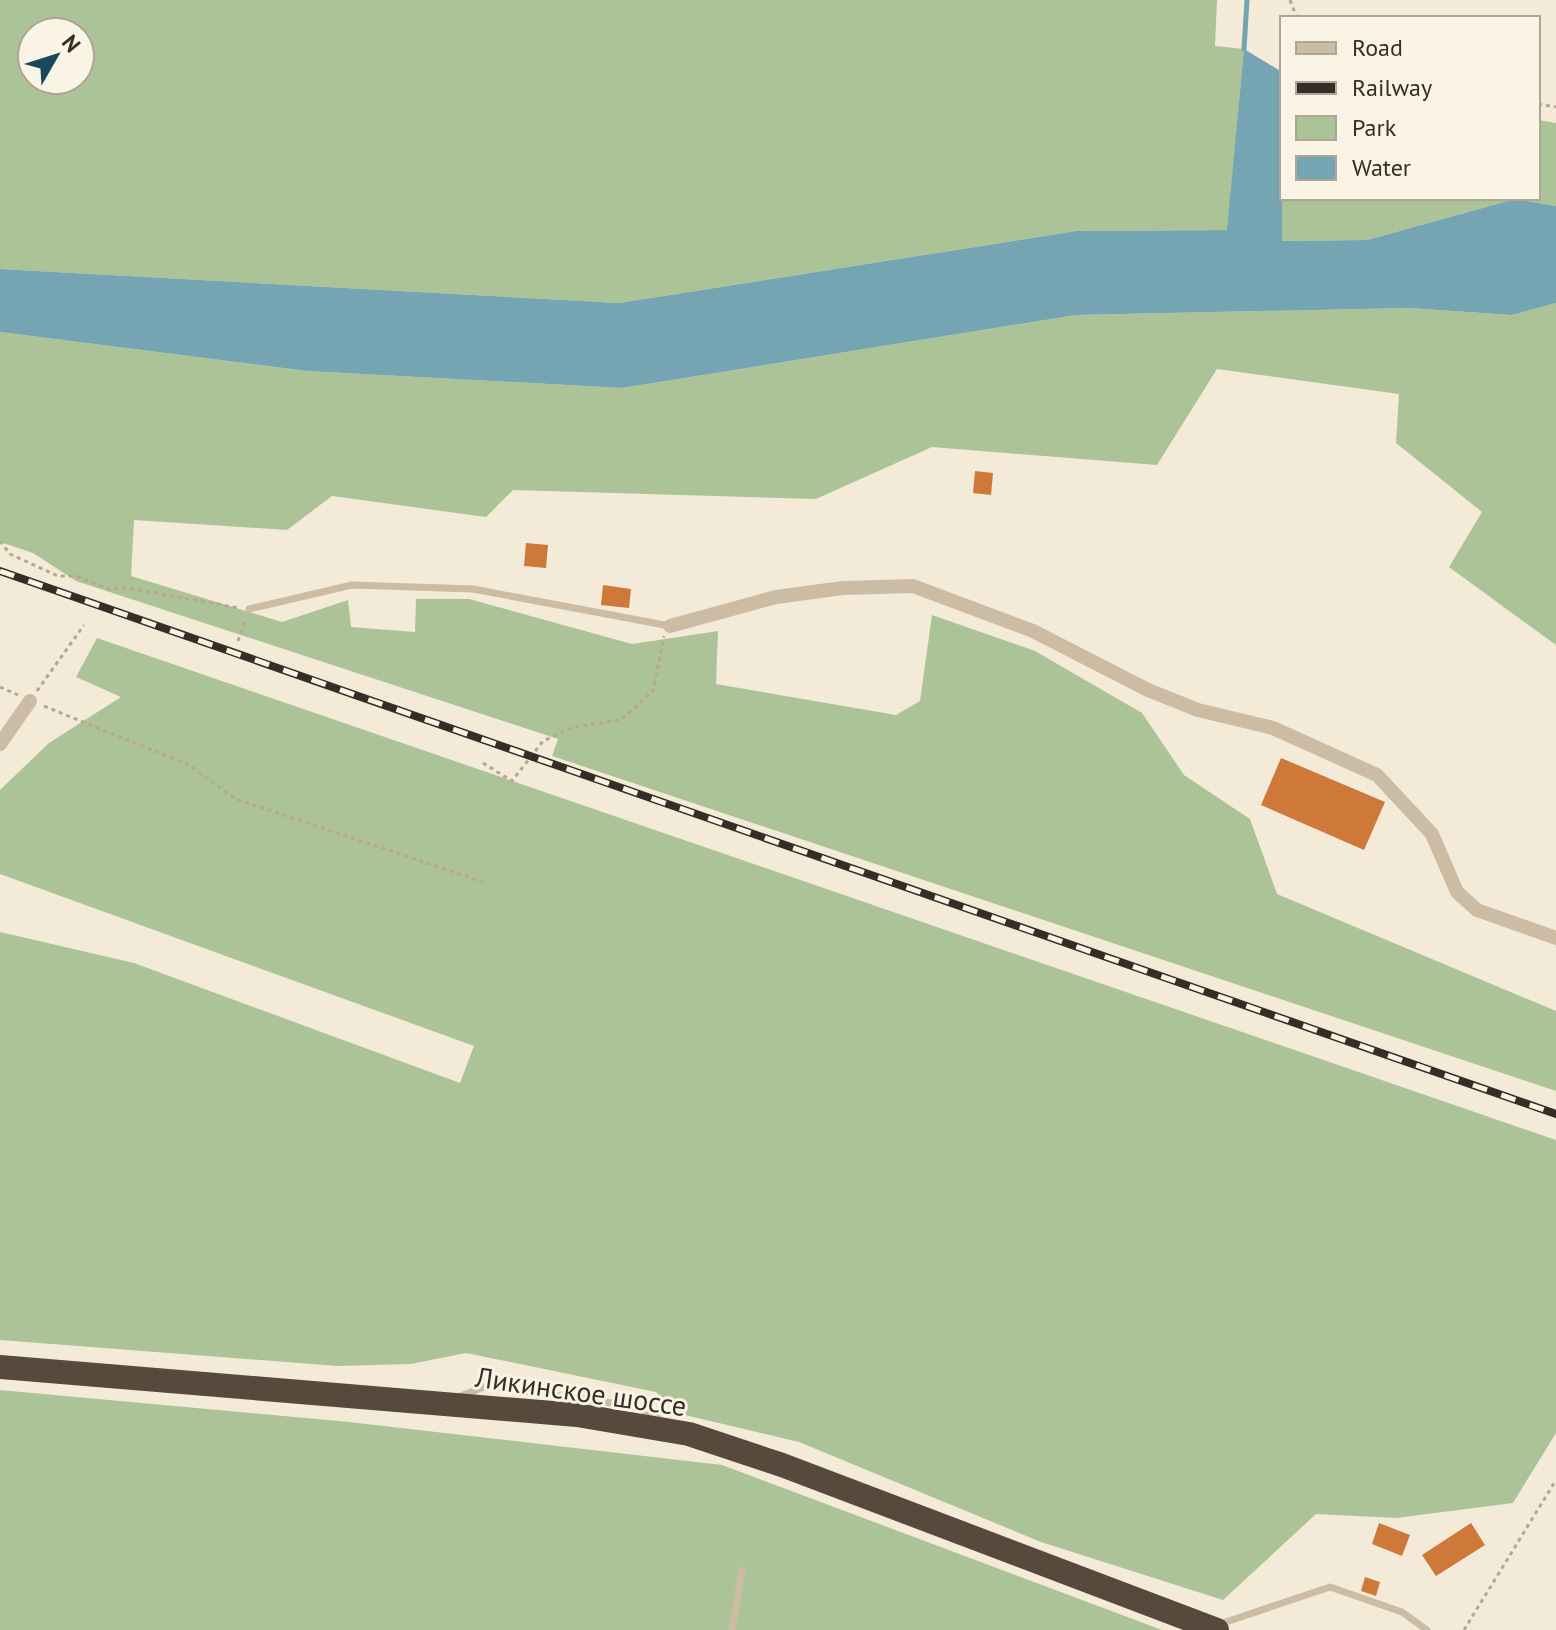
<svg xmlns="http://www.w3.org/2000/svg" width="1556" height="1630" font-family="'PT Sans',sans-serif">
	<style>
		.green { fill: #acc397; fill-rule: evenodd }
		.water { fill: #75a5b2 }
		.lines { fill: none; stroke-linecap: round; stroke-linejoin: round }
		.stream { stroke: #75a5b2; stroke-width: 5 }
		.building { fill: #ce783a }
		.path { stroke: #b7a78d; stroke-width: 3; stroke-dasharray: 4 4; stroke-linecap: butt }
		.lane { stroke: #cbbca3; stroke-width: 7 }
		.street { stroke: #cbbca3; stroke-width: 14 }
		.highway { stroke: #57493c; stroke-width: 24 }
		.rail-casing { stroke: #362e26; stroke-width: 8 }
		.rail { stroke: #faf4e4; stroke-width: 5; stroke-dasharray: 15; stroke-linecap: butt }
		.labels { text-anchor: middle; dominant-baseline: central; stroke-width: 6; stroke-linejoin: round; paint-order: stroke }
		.street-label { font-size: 28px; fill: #362e26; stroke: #faf4e4 }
	</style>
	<rect width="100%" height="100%" fill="#f3ebd8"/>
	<g class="green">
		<path d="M0,0H1217L1215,46L1244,49L1228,230L1076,231L619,303L0,269ZM32,32H80V80H32Z"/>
		<path d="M1538,120L1556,123V206L1515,199L1367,240L1282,241L1280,173L1282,170V198H1538Z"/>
		<path d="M1556,303V645L1449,567L1482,512L1396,443L1399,394L1217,369L1157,465L932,447L816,499L513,490L486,517L332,496L287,530L134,520L131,576L282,622L348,600L351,627L415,632L416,599H469L632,644L718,631L716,684L896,715L920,701L932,615L1035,651L1142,713L1184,775L1250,819L1277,894L1556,1011V1091L552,756L558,739L76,581L33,553L0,542V332L307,371L622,388L1076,315L1408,308L1512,315Z"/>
		<path d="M97,638L1556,1140V1433L1513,1503L1396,1518L1316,1514L1223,1600L1041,1542L799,1442L685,1415L656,1392L466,1353L411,1364L337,1366L0,1340V932L134,963L460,1083L474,1046L0,874V790L49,743L121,697L76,677Z"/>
		<path d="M0,1390L349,1422L722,1465L1162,1630H0Z"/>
	</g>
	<path class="water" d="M1244,49L1282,72V241L1367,240L1515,199L1556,206V303L1512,315L1408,308L1076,315L622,388L307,371L0,332V269L619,303L1076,231L1227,230Z"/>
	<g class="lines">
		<path class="stream" d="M1244,49L1247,0"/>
	</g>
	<g class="building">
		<path d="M975,471L993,473L991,495L973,493Z"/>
		<path d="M526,543L548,545L546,568L524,566Z"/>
		<path d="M603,585L631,589L629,608L601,605Z"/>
		<path d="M1281,758L1385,802L1364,850L1261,805Z"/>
		<path d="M1379,1523L1410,1535L1402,1556L1372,1544Z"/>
		<path d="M1471,1523L1485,1545L1436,1576L1422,1555Z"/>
		<path d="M1365,1577L1380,1582L1376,1596L1361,1591Z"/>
	</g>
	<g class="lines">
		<g class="path">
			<path d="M1290,0L1297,18"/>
			<path d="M1538,104L1556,107"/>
			<path d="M0,541L10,554L58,576H76L109,589L127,588L239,608"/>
			<path d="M238,641L246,618"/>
			<path d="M0,687L18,695"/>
			<path d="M37,691L84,625"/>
			<path d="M44,706L187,764L236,799L486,883"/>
			<path d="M483,763L512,781L543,741L574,727L621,720L653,691L664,636"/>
			<path d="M1464,1630L1556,1480"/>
		</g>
		<g class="lane">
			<path d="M249,609L352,585L473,589L670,626"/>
			<path d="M458,1397L487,1386L634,1406L659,1419"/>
			<path d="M1217,1625L1330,1587L1402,1612L1427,1630"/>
			<path d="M732,1630L742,1570"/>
		</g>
		<g class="street">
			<path d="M670,626L776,597L843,588L913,586L1033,631L1148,690L1198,710L1273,728L1377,775L1432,834L1457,892L1477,910L1556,938"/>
			<path d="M0,744L30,701"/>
		</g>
		<path class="highway" d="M0,1367L577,1415L689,1434L782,1465L1217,1630"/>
		<g class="rail-casing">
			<path id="rail" d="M0,571L1556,1114"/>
		</g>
		<use href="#rail" class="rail"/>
	</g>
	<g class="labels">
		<g class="street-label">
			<text transform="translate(581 1391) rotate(8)">Ликинское шоссе</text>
		</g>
	</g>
	<rect x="1280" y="16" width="260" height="184" fill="#faf4e4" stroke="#aca598" stroke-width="2"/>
	<rect x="1296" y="42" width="40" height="12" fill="#cbbca3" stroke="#aca598" stroke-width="2"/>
	<text x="1352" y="56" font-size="24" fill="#362e26">Road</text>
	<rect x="1296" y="82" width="40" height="12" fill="#362e26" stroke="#aca598" stroke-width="2"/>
	<text x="1352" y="96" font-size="24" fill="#362e26">Railway</text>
	<rect x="1296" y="116" width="40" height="24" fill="#acc397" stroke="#aca598" stroke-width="2"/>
	<text x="1352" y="136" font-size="24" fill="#362e26">Park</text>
	<rect x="1296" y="156" width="40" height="24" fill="#75a5b2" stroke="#aca598" stroke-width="2"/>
	<text x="1352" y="176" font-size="24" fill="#362e26">Water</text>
	<g transform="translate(56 56) rotate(51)"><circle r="38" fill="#faf4e4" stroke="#aca598" stroke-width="2"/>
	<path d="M0-6L14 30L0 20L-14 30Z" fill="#194a5a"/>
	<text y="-12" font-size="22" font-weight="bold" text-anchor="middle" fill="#362e26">N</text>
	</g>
</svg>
